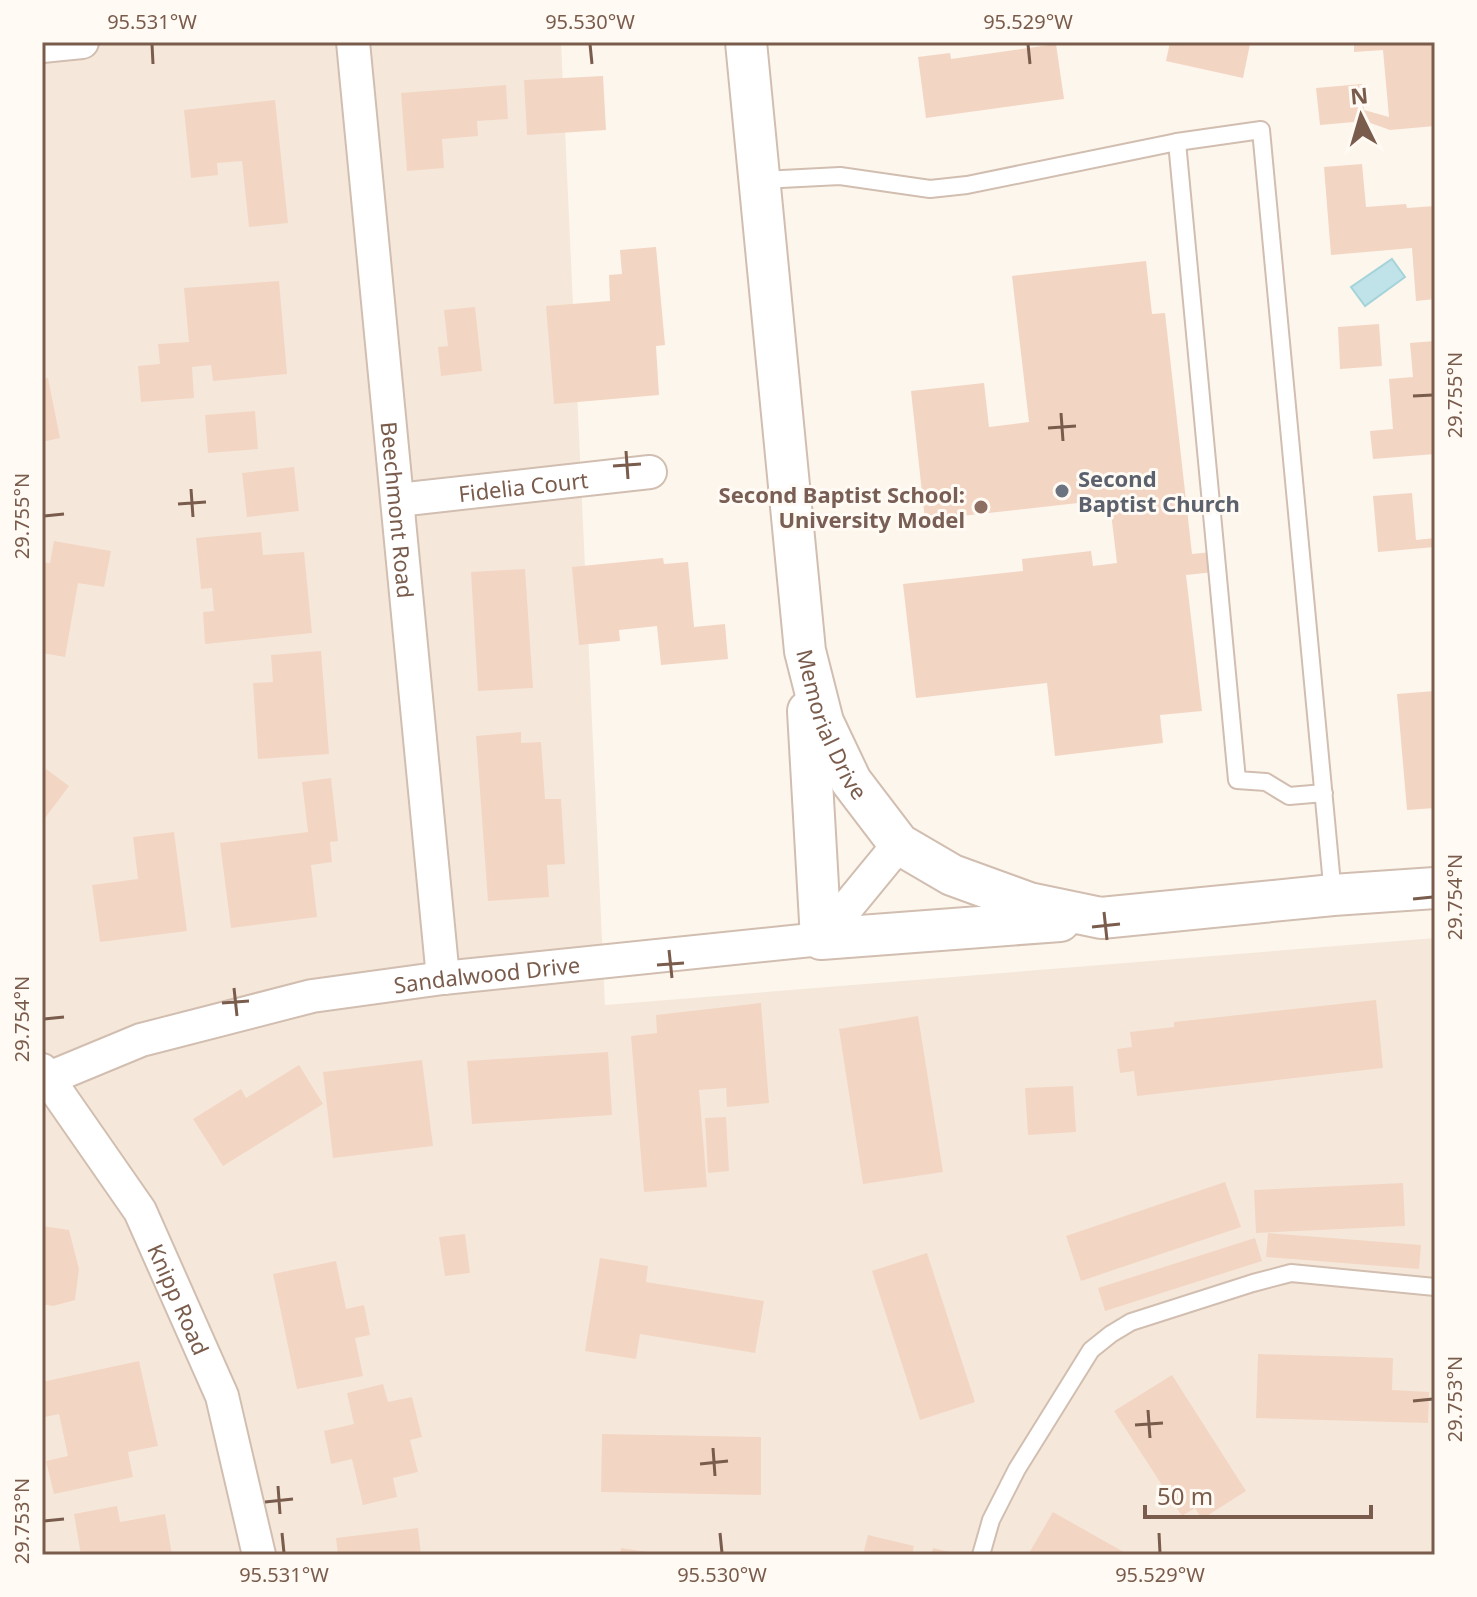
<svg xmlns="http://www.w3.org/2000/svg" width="1477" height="1597" font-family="'Noto Sans',sans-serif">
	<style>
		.residential { fill: #f5e8da }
		.water { fill: #bfe3e8; stroke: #a5d3da; stroke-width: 2 }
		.building { fill: #f3d5c3 }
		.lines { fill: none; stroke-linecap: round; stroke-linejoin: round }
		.service-casing { stroke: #d1beb0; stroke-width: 20 }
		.minor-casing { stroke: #d1beb0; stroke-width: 36 }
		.tertiary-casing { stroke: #d1beb0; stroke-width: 44 }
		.service { stroke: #fff; stroke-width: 16 }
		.minor { stroke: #fff; stroke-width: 32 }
		.tertiary { stroke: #fff; stroke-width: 40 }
		.ticks { fill: none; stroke: #7a5c4d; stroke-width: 3 }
		.worship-dot { fill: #6b7280; stroke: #fffaf3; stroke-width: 3 }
		.education-dot { fill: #8d6e63; stroke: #fffaf3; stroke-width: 3 }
		.labels { text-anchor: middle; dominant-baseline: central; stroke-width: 6; stroke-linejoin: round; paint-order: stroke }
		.worship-label { font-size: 22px; font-weight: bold; fill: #5b616d; stroke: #fffaf3; text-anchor: start }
		.street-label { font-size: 22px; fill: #7a5c4d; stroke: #fffaf3 }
		.education-label { font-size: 22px; font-weight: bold; fill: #785e54; stroke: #fffaf3; text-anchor: end }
		.neatline { fill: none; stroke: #7a5c4d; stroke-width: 3 }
		.ticks-label { font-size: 20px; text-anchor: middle; fill: #7a5c4d }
	</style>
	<rect width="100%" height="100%" fill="#fdf6ec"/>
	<path class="residential" d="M42,42H561L605,1005L1435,938V1555H42Z"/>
	<path class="water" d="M1392,259L1405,277L1365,306L1351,287Z"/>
	<g class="building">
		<path d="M1170,42L1250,44L1243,78L1166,61Z"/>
		<path d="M1354,42H1435V126L1390,130L1365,121L1320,125L1316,88L1362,84L1364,110L1389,117L1383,50L1354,52Z"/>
		<path d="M1056,44L1064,99L926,118L918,57L950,53L951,59Z"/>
		<path d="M603,76L606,130L527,135L524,80Z"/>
		<path d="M506,85L508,119L477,121L478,136L442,139L444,168L407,171L401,93Z"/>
		<path d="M275,100L288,223L249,227L242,161L217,163L218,175L191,178L184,110Z"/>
		<path d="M1362,164L1366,207L1406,204L1407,208L1435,206V299L1416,301L1412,248L1331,255L1324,167Z"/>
		<path d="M656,247L665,345L656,346L659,395L554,404L546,306L610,301L609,275L622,274L620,250Z"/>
		<path d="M1146,261L1152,314L1165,313L1192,554L1212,552L1214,572L1186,575L1202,711L1160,715L1163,743L1055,756L1047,683L916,698L903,584L1023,571L1022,559L1091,551L1093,566L1117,563L1110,505L1079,509L1078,503L925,520L911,391L984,383L989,427L1029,422L1012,276Z"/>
		<path d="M279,281L287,374L213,381L211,365L192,367L194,398L141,402L138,366L160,364L158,344L189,342L184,288Z"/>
		<path d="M475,307L482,371L441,376L438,347L448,346L444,310Z"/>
		<path d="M1379,324L1382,366L1340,369L1338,327Z"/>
		<path d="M1435,341V454L1373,459L1370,431L1393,429L1389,379L1413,377L1410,343Z"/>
		<path d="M48,378L60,438L42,442V379Z"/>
		<path d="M255,411L258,449L208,453L205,415Z"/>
		<path d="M294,467L299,511L247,517L242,473Z"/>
		<path d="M1412,493L1416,540L1435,538V547L1378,552L1373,496Z"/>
		<path d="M261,532L263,555L304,552L312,633L205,644L203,612L214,611L212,588L201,589L196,538Z"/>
		<path d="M54,541L111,551L104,587L78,583L65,657L42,653V562L50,563Z"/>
		<path d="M663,558L664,564L688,562L694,627L725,624L728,659L661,665L657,626L619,630L620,641L579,645L572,567Z"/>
		<path d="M525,569L533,688L478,691L471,572Z"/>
		<path d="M321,651L329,754L258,759L253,683L273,682L271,655Z"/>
		<path d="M1435,691V808L1407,810L1397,694Z"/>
		<path d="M521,732V743L541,742L545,799H561L565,864L547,865L549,897L488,901L476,736Z"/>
		<path d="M46,769L69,786L42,822V774Z"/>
		<path d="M331,778L338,841L330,842L332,862L311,865L317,917L231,928L220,843L308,832L302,782Z"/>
		<path d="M174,832L187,931L100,942L92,885L138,879L133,837Z"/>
		<path d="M1376,1000L1383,1068L1137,1096L1134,1071L1120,1073L1117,1049L1132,1047L1130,1032L1174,1027V1022Z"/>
		<path d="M761,1003L769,1103L727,1107L726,1088L699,1090L707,1187L644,1192L631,1036L657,1033L656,1015Z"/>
		<path d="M918,1016L943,1172L863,1184L839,1029Z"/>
		<path d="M608,1052L612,1115L472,1124L467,1061Z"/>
		<path d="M422,1060L433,1146L333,1158L323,1072Z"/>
		<path d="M299,1065L323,1104L223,1166L193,1119L241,1089L246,1098Z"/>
		<path d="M1073,1086L1076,1132L1028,1135L1025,1088Z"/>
		<path d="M726,1117L729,1171L708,1173L705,1118Z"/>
		<path d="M1225,1182L1241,1227L1081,1281L1066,1236Z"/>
		<path d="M1403,1183L1405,1226L1256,1233L1254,1190Z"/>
		<path d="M42,1226L69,1230L79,1269L75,1300L53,1306L42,1304Z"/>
		<path d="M1268,1233L1421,1245L1419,1269L1266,1257Z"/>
		<path d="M465,1234L470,1273L445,1276L439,1237Z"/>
		<path d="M1255,1238L1262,1261L1105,1311L1098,1288Z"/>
		<path d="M927,1253L975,1402L920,1420L872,1271Z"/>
		<path d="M600,1258L648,1266L646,1282L764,1301L755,1353L640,1334L636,1359L585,1351Z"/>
		<path d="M336,1261L346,1309L364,1305L370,1335L355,1338L363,1376L297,1389L273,1274Z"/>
		<path d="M1258,1354L1393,1358L1392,1390L1429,1392L1428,1423L1256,1418Z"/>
		<path d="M139,1361L158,1446L128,1452L133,1477L54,1494L46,1461L68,1456L59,1414L45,1417L42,1382Z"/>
		<path d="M1172,1375L1246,1491L1202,1519L1195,1508L1182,1516L1114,1411Z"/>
		<path d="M383,1384L388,1402L412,1397L422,1437L410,1440L418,1472L393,1478L397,1497L363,1505L352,1459L331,1464L324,1431L354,1424L347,1393Z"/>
		<path d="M602,1434L761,1437V1495L601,1492Z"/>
		<path d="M117,1506L120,1522L165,1514L172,1555H81L74,1514Z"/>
		<path d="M1053,1512L1129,1555H1028Z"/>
		<path d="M418,1528L421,1555H338L336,1538Z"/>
		<path d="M868,1535L914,1546L912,1555H863Z"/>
		<path d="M621,1548L653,1553V1555H620Z"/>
		<path d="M933,1548L958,1554V1555H931Z"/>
	</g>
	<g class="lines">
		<g class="service-casing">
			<g id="service">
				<path d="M760,180L840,176L930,189L967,185L1177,142"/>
				<path d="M1324,793L1289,796L1266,782L1237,780L1177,142L1261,130L1333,895"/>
				<path d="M981,1555L991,1520L1017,1469L1091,1350L1111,1334L1131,1322L1253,1283L1291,1273L1435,1287"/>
			</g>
		</g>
		<g class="minor-casing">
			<g id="minor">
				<path id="s1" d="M353,42L443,978"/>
				<path d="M42,46L82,42"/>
				<path id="s2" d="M398,500L650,472"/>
				<path id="s3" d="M42,1070L140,1211L222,1396L259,1555"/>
				<path id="s4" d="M42,1081L141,1040L312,996L443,978L821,939L899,844"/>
			</g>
		</g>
		<g class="tertiary-casing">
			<g id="tertiary">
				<path id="s5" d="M746,42L805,651L823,722L851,781L899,844L952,875L1029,903L1101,918L1333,895L1435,888"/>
				<path d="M808,711L821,939L1060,921"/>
			</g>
		</g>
		<use href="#service" class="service"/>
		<use href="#minor" class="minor"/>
		<use href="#tertiary" class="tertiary"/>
	</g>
	<path class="ticks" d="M152,44L153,64M590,44L592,64M1028,44L1030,64M1413,396L1433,395M1061,413L1063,441M1048,428L1076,426M626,451L628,479M613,466L641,464M191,489L193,517M178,504L206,502M44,516L64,514M1413,899L1433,897M1104,912L1107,940M1092,927L1120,924M669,950L672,978M657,965L684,963M234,988L237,1016M222,1003L249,1001M44,1019L64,1017M1413,1401L1433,1399M1148,1410L1150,1438M1135,1425L1163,1423M713,1448L715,1476M700,1464L728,1461M278,1486L280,1514M265,1502L293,1499M44,1521L64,1519M282,1533L284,1553M720,1533L722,1553M1159,1533L1160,1553"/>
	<circle class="worship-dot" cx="1062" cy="491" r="8"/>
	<circle class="education-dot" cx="981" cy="507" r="8"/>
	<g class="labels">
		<g class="worship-label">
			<text x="1078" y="478">Second<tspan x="1078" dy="25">Baptist Church</tspan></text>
		</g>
		<g class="street-label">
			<text stroke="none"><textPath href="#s2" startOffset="126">Fidelia Court</textPath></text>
			<text stroke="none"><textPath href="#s1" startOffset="470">Beechmont Road</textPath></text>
			<text stroke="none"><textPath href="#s5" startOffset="690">Memorial Drive</textPath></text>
			<text stroke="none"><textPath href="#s4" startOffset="460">Sandalwood Drive</textPath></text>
			<text stroke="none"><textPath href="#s3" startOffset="268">Knipp Road</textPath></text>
		</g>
		<g class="education-label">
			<text x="965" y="494">Second Baptist School:<tspan x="965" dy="25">University Model</tspan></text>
		</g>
	</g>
	<rect width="1477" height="1597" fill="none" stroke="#fffaf3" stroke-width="88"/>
	<g transform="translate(1361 116) rotate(355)" stroke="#fffaf3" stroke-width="6" paint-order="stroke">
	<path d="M0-6L14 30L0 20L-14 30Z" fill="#7a5c4d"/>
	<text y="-12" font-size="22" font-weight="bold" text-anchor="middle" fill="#7a5c4d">N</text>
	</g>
	<path d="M1145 1505v12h226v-12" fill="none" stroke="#7a5c4d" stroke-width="4"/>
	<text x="1157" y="1505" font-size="24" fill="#7a5c4d" stroke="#fffaf3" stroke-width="6" paint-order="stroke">50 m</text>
	<rect x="44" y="44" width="1389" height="1509" class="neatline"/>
	<g class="ticks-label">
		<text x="152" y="29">95.531°W</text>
		<text x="590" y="29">95.530°W</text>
		<text x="1028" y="29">95.529°W</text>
		<text transform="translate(1455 395) rotate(-90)" y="7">29.755°N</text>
		<text transform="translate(22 516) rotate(-90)" y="7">29.755°N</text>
		<text transform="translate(1455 897) rotate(-90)" y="7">29.754°N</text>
		<text transform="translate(22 1019) rotate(-90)" y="7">29.754°N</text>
		<text transform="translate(1455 1399) rotate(-90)" y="7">29.753°N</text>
		<text transform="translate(22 1521) rotate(-90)" y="7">29.753°N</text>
		<text x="284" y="1582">95.531°W</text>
		<text x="722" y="1582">95.530°W</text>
		<text x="1160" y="1582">95.529°W</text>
	</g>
</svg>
